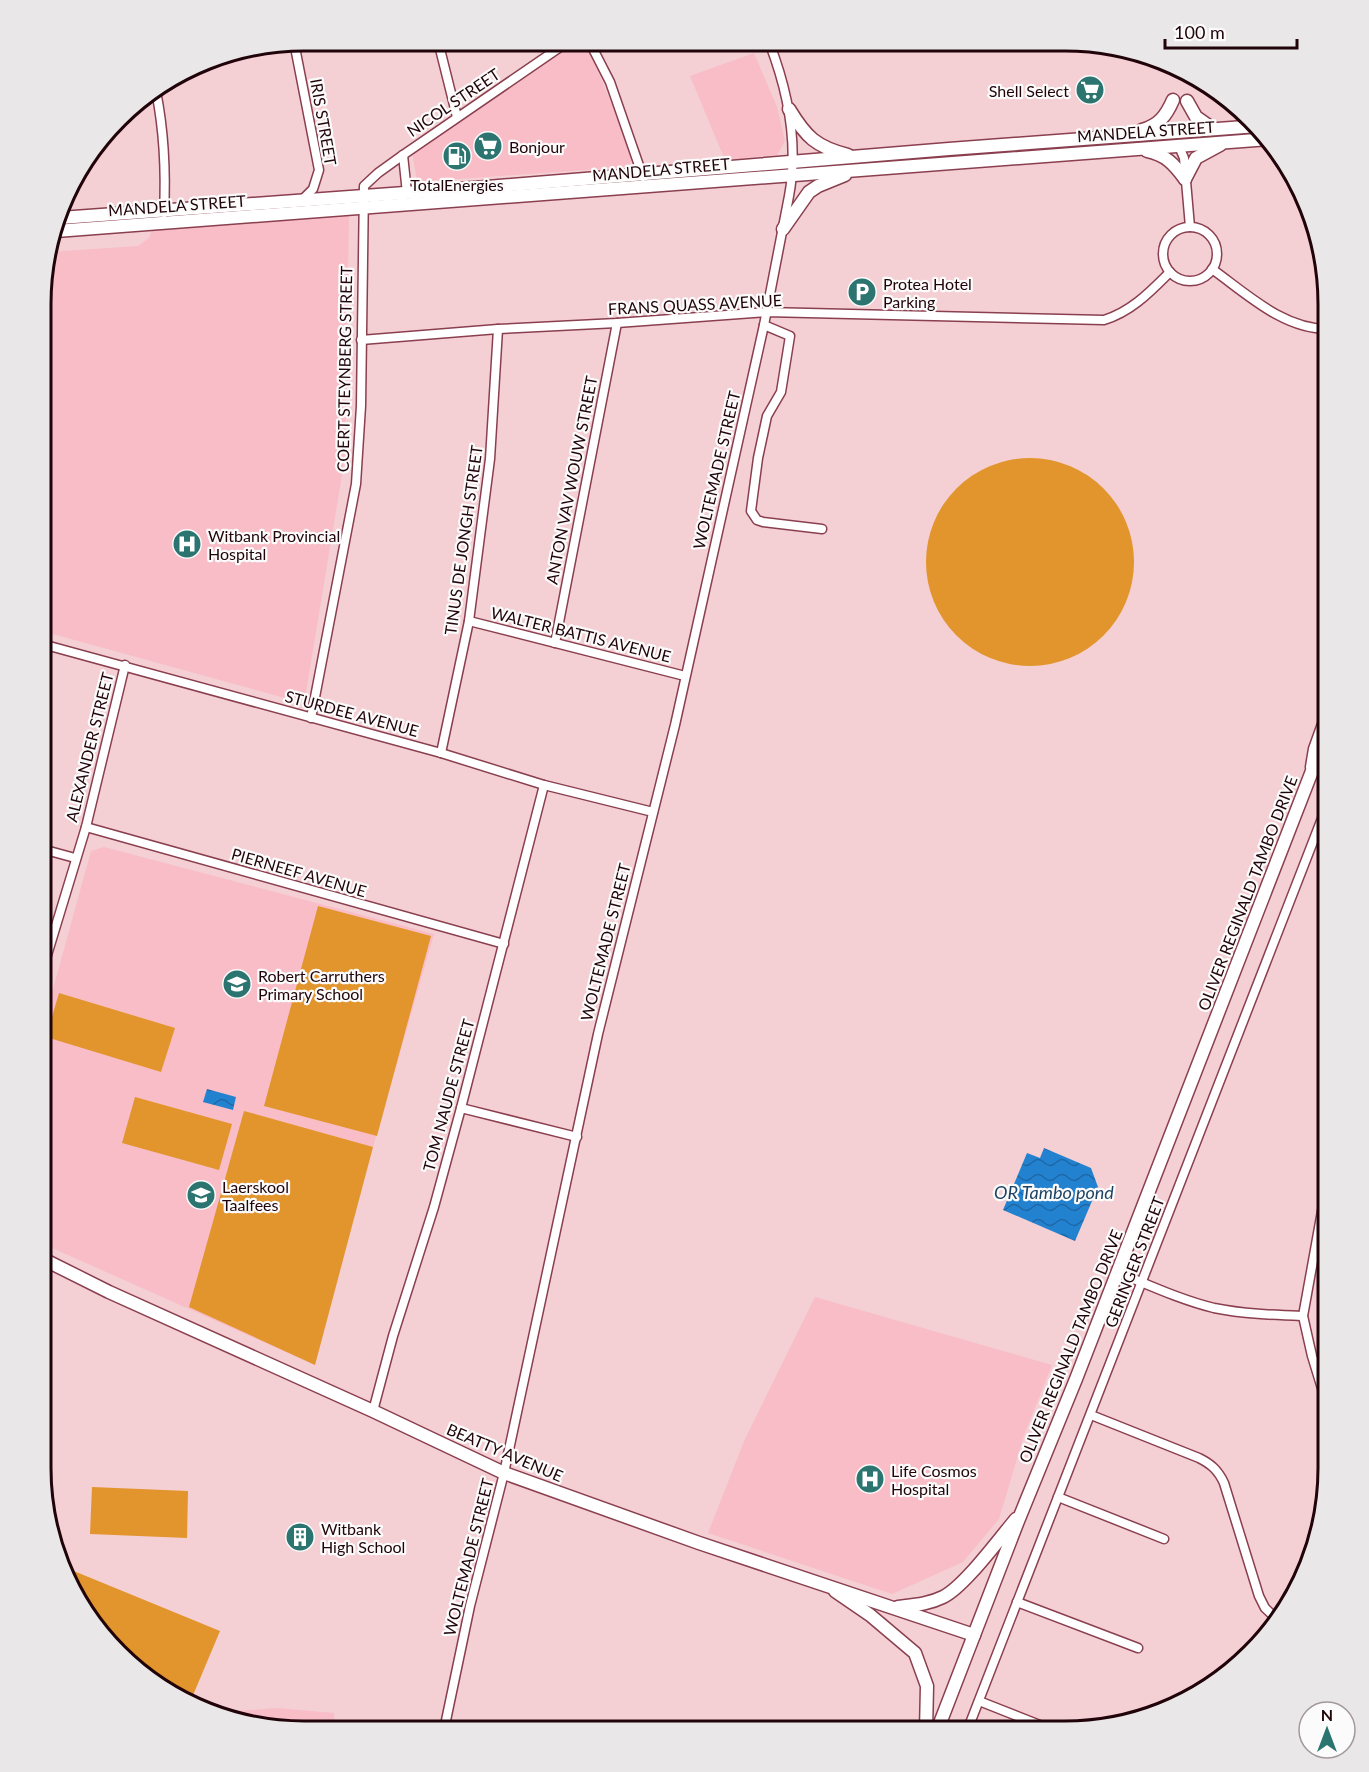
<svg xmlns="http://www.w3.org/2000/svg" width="1369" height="1772" font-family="Lato,sans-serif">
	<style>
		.built { fill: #f8bdc6 }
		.pitch { fill: #e2952c }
		.water { fill: url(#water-waves) }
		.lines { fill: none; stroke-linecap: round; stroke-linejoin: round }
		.street-casing { stroke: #8a3f4f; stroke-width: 11 }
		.secondary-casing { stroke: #8a3f4f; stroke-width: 15 }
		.street { stroke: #fff; stroke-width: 8 }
		.secondary { stroke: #fff; stroke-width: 12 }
		.labels { text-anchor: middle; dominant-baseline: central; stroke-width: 4.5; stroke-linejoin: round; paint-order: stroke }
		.poi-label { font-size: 16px; fill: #20040a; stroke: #fbfbfb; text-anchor: start }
		.street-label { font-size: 16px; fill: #20040a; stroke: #fbfbfb }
		.water-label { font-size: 18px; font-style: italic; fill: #1f4364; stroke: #fbfbfb }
		.rim { fill: none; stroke: #20040a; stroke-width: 3 }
	</style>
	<defs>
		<pattern id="water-waves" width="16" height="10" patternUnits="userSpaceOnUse" patternTransform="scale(1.5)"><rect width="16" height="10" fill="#2382d0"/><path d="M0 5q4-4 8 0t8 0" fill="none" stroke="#1e68a7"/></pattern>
	</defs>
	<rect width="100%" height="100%" fill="#f4cfd4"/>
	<g class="built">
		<path d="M573,41H582L587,45L632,153L631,162L626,167L417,182L412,152Z"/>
		<path d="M754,53L777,107L785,141L777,155L725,160L690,76Z"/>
		<path d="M349,215L345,457L306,692L296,701L42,631L43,270L49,252L138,246L149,238L153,228Z"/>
		<path d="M104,847L434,934L373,1147L315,1365L41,1243V1033L91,851Z"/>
		<path d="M815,1297L1052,1365L1024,1435L999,1519L963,1562L892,1594L708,1533L745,1439Z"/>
		<path d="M276,1708L334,1713L335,1729H270L225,1712Z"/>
	</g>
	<g class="pitch">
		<circle cx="1030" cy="562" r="104"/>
		<path d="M318,906L431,936L377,1136L264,1106Z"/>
		<path d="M59,993L175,1028L161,1072L46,1037Z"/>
		<path d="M135,1097L232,1124L219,1170L122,1143Z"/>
		<path d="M244,1111L373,1147L315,1365L189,1307Z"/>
		<path d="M92,1487L188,1491L187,1538L90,1534Z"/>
		<path d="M64,1567L220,1631L191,1700L158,1687L106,1642L68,1585Z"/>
	</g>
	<g class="water">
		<path d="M207,1089L236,1097L233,1110L203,1102Z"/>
		<path d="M1044,1148L1091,1168L1098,1187L1075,1241L1003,1210L1027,1153L1040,1158Z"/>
	</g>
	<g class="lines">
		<g class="street-casing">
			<g id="street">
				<path d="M438,41L457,117"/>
				<path d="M589,41L610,82L643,177"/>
				<path d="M294,42L319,170L313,189L303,199"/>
				<path d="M156,91C164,131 166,172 164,213"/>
				<path d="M1178,144L1184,158L1190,227"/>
				<path d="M403,155L407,193"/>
				<circle cx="1190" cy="254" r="27"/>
				<path d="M1212,269C1247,294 1283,329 1328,329"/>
				<path d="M764,325L790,336L781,392L767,416L758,458L751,511L757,520L763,522L822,529"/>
				<path d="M361,340L498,329L617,323L766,312L1104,320C1131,312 1150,292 1170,272"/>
				<path d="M469,621L685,676"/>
				<path d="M555,643L617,323"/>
				<path d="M42,644L441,753L544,785L653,812"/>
				<path d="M311,718L356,484L361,406L364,186L378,173L403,155L569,41"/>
				<path d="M441,753L469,621L490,459L498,329"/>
				<path d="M86,827L504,944"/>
				<path d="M42,849L75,858"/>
				<path d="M41,975L86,827L125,665"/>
				<path d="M461,1108L577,1137"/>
				<path d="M1117,1272C1149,1285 1181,1300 1214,1308C1243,1314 1274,1315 1303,1316"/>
				<path d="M1328,1408L1312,1356L1303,1316L1328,1178"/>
				<path d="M373,1411L393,1336L434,1207L461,1108L544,785"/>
				<path d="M1091,1415L1199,1458C1211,1464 1218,1470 1224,1483L1259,1596L1265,1608L1279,1621"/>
				<path d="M1058,1497L1164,1539"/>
				<path d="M1017,1602L1138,1648"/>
				<path d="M979,1701L1055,1731"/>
				<path d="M444,1730L470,1606L504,1473L598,1034L675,725L764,325L789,196C799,143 788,91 769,42"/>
				<path d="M967,1731L1328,803"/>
			</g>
		</g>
		<g class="secondary-casing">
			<g id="secondary">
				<path d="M1187,101L1196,117L1213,129"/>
				<path d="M789,109C806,137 816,147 848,155"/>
				<path d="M1142,130C1159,125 1166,116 1173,100"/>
				<path d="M1147,151C1166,155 1174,164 1185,179"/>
				<path d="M1185,179L1196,158L1220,145"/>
				<path d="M60,218L487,187L949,149L1258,126"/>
				<path d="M783,229L809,192L818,186L845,175"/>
				<path d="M56,231L1269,139"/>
				<path d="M1312,767L1315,749L1328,713"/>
				<path d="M41,1258L109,1292L373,1411L504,1473L699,1543L974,1635"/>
				<path d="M835,1591L870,1615L915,1653L927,1686L926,1731"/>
				<path d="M898,1607C914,1605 929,1604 943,1597C964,1587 999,1539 1016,1519"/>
				<path d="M937,1731L1018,1521L1076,1379L1312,771L1320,760L1328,742"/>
			</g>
		</g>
		<use href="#street" class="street"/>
		<use href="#secondary" class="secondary"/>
	</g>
	<defs>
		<g id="supermarket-disc" transform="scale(1.5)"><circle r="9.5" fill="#2b746f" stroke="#fbfbfb"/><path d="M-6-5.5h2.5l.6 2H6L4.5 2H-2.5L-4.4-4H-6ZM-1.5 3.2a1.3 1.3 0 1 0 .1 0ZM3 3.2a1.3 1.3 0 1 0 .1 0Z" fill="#fff"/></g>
		<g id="fuel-disc" transform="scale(1.5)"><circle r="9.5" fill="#2b746f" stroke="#fbfbfb"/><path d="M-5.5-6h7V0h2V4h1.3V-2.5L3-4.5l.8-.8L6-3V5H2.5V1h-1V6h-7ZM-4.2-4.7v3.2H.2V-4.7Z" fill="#fff"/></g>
		<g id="parking-disc" transform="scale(1.5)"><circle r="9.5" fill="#2b746f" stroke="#fbfbfb"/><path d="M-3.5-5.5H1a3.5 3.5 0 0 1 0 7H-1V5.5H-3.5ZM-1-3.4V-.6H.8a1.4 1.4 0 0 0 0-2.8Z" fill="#fff"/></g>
		<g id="hospital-disc" transform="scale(1.5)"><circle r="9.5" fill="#2b746f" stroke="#fbfbfb"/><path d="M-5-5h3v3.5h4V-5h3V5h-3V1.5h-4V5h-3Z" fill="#fff"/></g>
		<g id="school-disc" transform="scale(1.5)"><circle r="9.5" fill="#2b746f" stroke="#fbfbfb"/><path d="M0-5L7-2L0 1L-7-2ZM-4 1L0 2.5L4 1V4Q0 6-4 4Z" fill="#fff"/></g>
		<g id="building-disc" transform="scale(1.5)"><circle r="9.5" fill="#2b746f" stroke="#fbfbfb"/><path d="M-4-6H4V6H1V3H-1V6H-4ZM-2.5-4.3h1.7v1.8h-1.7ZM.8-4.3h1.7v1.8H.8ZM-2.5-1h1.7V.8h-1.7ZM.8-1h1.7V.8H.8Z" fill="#fff"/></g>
	</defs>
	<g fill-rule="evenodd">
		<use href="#supermarket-disc" x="1090" y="90"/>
		<use href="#supermarket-disc" x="488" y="146"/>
		<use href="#fuel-disc" x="457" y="156"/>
		<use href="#parking-disc" x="862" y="292"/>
		<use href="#hospital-disc" x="187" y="544"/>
		<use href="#school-disc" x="237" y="984"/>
		<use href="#school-disc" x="201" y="1195"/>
		<use href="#hospital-disc" x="870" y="1479"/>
		<use href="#building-disc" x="300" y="1537"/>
	</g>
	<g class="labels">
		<g class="poi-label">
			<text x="1069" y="90" text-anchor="end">Shell Select</text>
			<text x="509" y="146">Bonjour</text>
			<text x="457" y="184" text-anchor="middle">TotalEnergies</text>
			<text x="883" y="283">Protea Hotel<tspan x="883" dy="18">Parking</tspan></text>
			<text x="208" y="535">Witbank Provincial<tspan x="208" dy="18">Hospital</tspan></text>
			<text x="258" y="975">Robert Carruthers<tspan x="258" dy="18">Primary School</tspan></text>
			<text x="222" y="1186">Laerskool<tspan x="222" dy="18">Taalfees</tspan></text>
			<text x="891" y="1470">Life Cosmos<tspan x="891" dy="18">Hospital</tspan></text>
			<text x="321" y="1528">Witbank<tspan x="321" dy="18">High School</tspan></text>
		</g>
		<g class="street-label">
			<text transform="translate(453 102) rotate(-34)">NICOL STREET</text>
			<text transform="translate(324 122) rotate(80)">IRIS STREET</text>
			<text transform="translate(1146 131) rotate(-4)">MANDELA STREET</text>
			<text transform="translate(661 169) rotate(-5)">MANDELA STREET</text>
			<text transform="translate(177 205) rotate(-4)">MANDELA STREET</text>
			<text transform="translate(695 304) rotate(-3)">FRANS QUASS AVENUE</text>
			<text transform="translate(344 369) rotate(-89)">COERT STEYNBERG STREET</text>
			<text transform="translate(716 470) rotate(-77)">WOLTEMADE STREET</text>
			<text transform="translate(571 480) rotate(-79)">ANTON VAV WOUW STREET</text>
			<text transform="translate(463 540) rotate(-82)">TINUS DE JONGH STREET</text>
			<text transform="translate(581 634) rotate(14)">WALTER BATTIS AVENUE</text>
			<text transform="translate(352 713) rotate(15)">STURDEE AVENUE</text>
			<text transform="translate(89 747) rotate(-76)">ALEXANDER STREET</text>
			<text transform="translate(299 872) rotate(16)">PIERNEEF AVENUE</text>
			<text transform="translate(1247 893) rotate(-69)">OLIVER REGINALD TAMBO DRIVE</text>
			<text transform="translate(605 942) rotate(-76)">WOLTEMADE STREET</text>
			<text transform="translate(448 1095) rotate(-75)">TOM NAUDE STREET</text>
			<text transform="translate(1134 1262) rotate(-69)">GERINGER STREET</text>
			<text transform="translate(1070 1346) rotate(-68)">OLIVER REGINALD TAMBO DRIVE</text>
			<text transform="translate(505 1452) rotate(23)">BEATTY AVENUE</text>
			<text transform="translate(468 1557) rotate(-76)">WOLTEMADE STREET</text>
		</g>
		<g class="water-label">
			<text x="1054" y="1192">OR Tambo pond</text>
		</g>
	</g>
	<path d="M0 0H1369V1772H0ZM304 51H1065A253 253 0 0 1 1318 304V1468A253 253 0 0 1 1065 1721H304A253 253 0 0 1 51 1468V304A253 253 0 0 1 304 51Z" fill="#e9e7e8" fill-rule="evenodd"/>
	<path class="rim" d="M304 51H1065A253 253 0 0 1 1318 304V1468A253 253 0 0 1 1065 1721H304A253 253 0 0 1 51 1468V304A253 253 0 0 1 304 51Z"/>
	<g transform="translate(1327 1730)"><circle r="28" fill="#fbfbfb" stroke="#a3989b" stroke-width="1.5"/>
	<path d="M0-4.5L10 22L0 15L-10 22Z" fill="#2b746f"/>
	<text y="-9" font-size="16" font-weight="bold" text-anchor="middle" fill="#20040a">N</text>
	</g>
	<path d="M1165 39v9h132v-9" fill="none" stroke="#20040a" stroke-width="3"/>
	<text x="1174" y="39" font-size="18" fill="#20040a" stroke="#fbfbfb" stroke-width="4.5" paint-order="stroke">100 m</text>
</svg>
